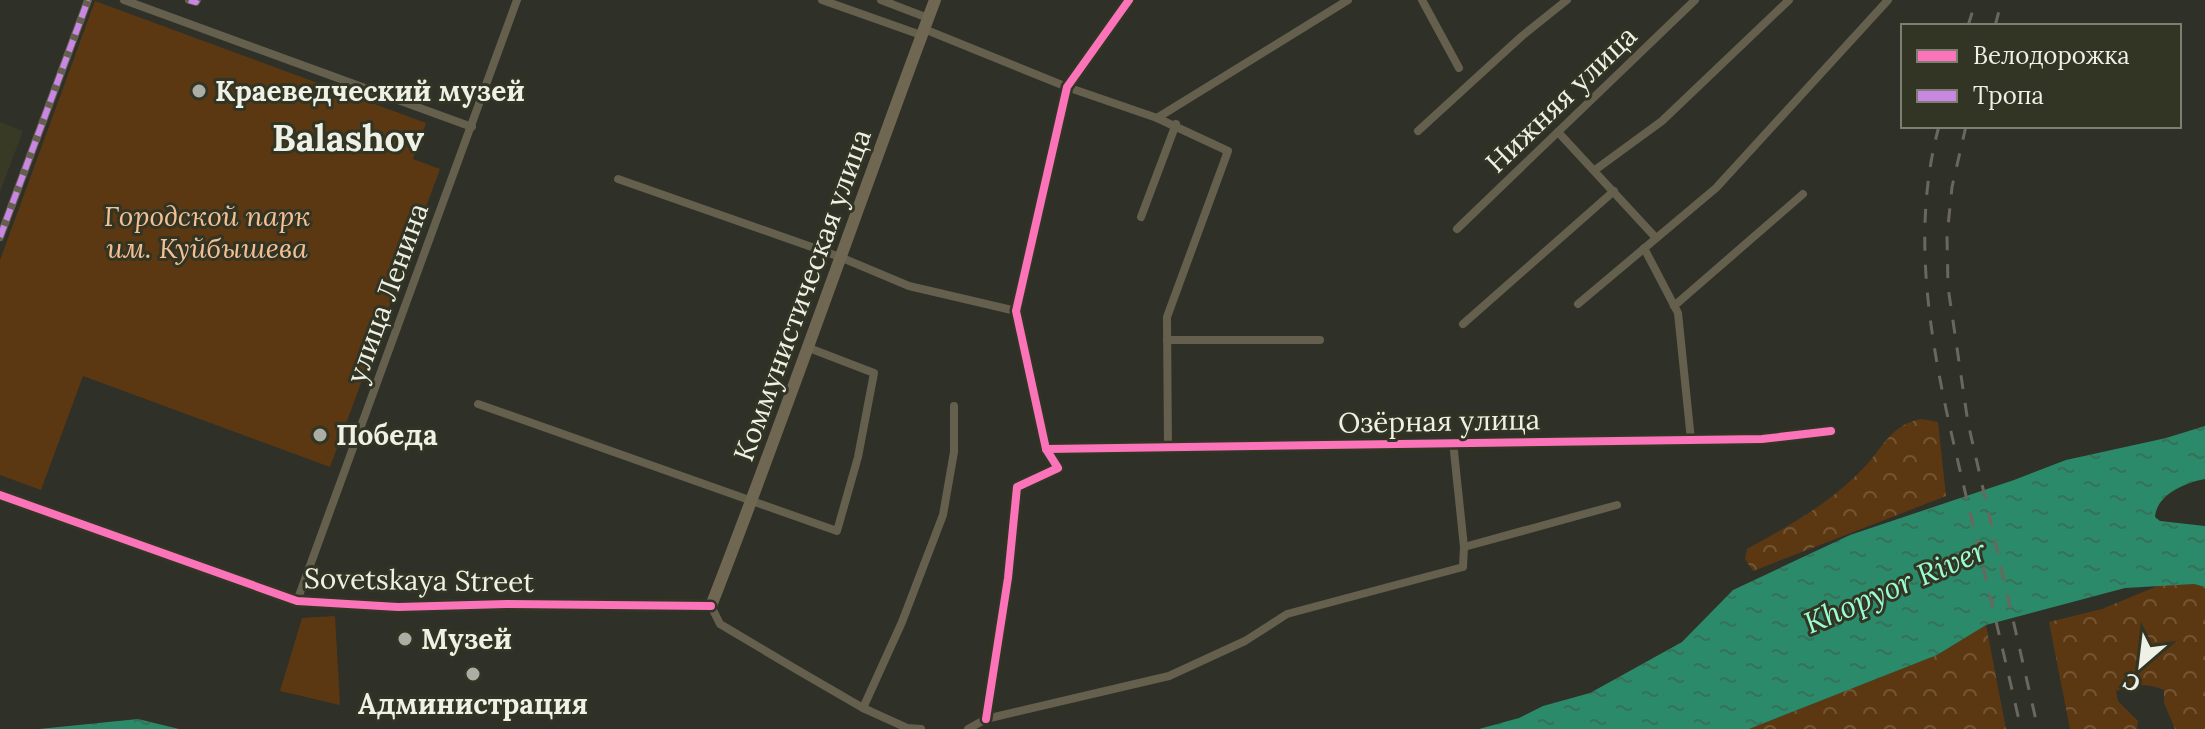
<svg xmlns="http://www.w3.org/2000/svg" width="2205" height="729" font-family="Lora,serif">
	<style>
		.built { fill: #383a25 }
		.forest { fill: url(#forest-crowns) }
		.green { fill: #5c3812 }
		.water { fill: url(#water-ripples) }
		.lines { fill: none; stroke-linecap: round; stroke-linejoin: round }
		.street { stroke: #655f4d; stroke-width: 8 }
		.secondary { stroke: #706752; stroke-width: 12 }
		.rail { stroke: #6a675d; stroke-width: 3; stroke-dasharray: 14 14; stroke-linecap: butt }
		.quiet { stroke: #c787e3; stroke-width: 6; stroke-dasharray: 12 6; stroke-linecap: butt }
		.cycleway-casing { stroke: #323424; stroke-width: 13 }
		.cycleway { stroke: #fb73b8; stroke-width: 8 }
		.poi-dot { fill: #acada4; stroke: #323424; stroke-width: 3 }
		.labels { text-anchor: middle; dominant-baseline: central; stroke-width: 6; stroke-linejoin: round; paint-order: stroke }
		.poi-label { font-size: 28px; font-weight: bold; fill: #eff0e6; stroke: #323424; text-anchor: start }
		.street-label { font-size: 28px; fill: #eff0e6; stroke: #323424 }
		.park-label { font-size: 28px; font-style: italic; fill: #f4bf93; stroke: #323424 }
		.water-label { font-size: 30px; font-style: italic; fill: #99fdd3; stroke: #323424 }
		.district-label { font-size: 36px; font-weight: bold; fill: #eff0e6; stroke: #323424 }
	</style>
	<defs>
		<pattern id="forest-crowns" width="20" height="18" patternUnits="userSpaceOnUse" patternTransform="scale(2)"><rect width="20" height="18" fill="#5c3812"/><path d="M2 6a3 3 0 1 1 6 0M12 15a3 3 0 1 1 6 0" fill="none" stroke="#745534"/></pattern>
		<pattern id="water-ripples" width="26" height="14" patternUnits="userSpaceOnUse" patternTransform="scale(2)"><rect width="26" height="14" fill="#2b8a69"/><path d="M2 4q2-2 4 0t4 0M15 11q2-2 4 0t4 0" fill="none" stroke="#37705b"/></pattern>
	</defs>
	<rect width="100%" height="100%" fill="#2f3028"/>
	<path class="built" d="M0,122L23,131L0,192Z"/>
	<g class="forest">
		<path d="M1921,419L1938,422L1946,496L1753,571L1745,559L1747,549C1792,524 1836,500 1870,461C1886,441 1895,424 1921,419Z"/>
		<path d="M2194,584L2205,587V729H2175L2164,703V690C2148,682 2132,685 2116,691L2118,701L2138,721L2137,729H2070L2049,622L2102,609L2160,585Z"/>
		<path d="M1986,625L2006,729H1749L1937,655Z"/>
	</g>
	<g class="green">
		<path d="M95,1L426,123L413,159L440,169L330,467L83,376L41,490L0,475V260Z"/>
		<path d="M335,616L340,705L280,691L302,618Z"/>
	</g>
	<g class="water">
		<path d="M2205,426V479C2185,483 2157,494 2155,517L2160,521L2205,526V587L2194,584L2125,588L1986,625L1937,655L1749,729H1479L1519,718L1543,706L1590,693L1682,642L1733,590L1850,535L2014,480L2066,460L2166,438Z"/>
		<path d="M138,719L179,729H39Z"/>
	</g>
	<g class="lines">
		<g class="street">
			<path d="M124,0L472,127"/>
			<path d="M189,0L196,2L197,0"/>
			<path d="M822,0L921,35"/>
			<path d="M881,0L928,18"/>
			<path d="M1422,0L1459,68"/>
			<path d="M924,29L1067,87L1157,118L1348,0"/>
			<path d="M1157,118L1228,151L1167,317L1168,447"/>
			<path d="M1418,131L1522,36L1567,0"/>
			<path d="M1558,132L1656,238"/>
			<path d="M1595,170L1662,121L1789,0"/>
			<path d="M618,179L840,257L909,286L1016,311"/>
			<path d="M1141,217L1176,124"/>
			<path d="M1457,229L1695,0"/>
			<path d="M0,237L88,0"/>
			<path d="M1644,248L1678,313L1691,440"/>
			<path d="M1578,304L1716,188L1888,0"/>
			<path d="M1674,306L1803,194"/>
			<path d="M1463,324L1614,191"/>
			<path d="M1167,340H1320"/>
			<path d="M478,404L837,531L858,457L874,373L809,348"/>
			<path d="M1453,442L1464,547"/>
			<path d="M1046,449L1762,439L1831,431"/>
			<path d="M297,601L517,0"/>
			<path d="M711,606L720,624L794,668L863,708L907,728L921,729"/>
			<path d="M863,708L902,622L943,515L954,452V406"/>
			<path d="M986,719L1008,578L1017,487L1058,468L1046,449L1016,311L1067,87L1129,0"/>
			<path d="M968,729L986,719L1169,676L1245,641L1287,614L1463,567L1464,547L1617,505"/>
		</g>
		<path class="secondary" d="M0,495L297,601L398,607L507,604L711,606C789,406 859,202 935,0"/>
		<g class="rail">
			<path d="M1968,26L1976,0"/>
			<path d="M1995,26L2002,0"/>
			<path d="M1939,126C1905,251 1939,382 1968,504C1986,579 2004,654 2021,729"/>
			<path d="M1966,126L1952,187L1947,236L1948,287L1968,423L2038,729"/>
		</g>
		<g class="quiet">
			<path d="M189,0L196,2L197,0"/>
			<path d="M0,237L88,0"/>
		</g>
		<g class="cycleway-casing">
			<g id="cycleway">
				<path d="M1046,449L1762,439L1831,431"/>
				<path d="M0,495L297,601L398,607L507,604L711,606"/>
				<path d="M986,719L1008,578L1017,487L1058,468L1046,449L1016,311L1067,87L1129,0"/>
			</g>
		</g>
		<use href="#cycleway" class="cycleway"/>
	</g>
	<g class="poi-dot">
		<circle cx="199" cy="91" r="8"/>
		<circle cx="320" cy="435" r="8"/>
		<circle cx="405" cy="639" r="8"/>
		<circle cx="473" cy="674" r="8"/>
	</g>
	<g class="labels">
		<g class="poi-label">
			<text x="215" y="91">Краеведческий музей</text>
			<text x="336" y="435">Победа</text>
			<text x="421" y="639">Музей</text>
			<text x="473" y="704" text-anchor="middle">Администрация</text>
		</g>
		<g class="street-label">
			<text transform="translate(1561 99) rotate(-44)">Нижняя улица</text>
			<text transform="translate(387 293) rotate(-70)">улица Ленина</text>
			<text transform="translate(802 295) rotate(-70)">Коммунистическая улица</text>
			<text transform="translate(1439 421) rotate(-1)">Озёрная улица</text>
			<text transform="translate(419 580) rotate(1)">Sovetskaya Street</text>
		</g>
		<g class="park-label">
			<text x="207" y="216">Городской парк<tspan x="207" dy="32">им. Куйбышева</tspan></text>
		</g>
		<g class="water-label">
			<text transform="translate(1895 586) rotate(-23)">Khopyor River</text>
		</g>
		<g class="district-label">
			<text x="348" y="138">Balashov</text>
		</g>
	</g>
	<rect x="1901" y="24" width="280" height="104" fill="#323424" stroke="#7e7f72" stroke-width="2"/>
	<rect x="1917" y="50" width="40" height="12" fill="#fb73b8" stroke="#7e7f72" stroke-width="2"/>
	<text x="1973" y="64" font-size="24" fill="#eff0e6">Велодорожка</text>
	<rect x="1917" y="90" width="40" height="12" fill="#c787e3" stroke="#7e7f72" stroke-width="2"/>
	<text x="1973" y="104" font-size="24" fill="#eff0e6">Тропа</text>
	<g transform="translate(2141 665) rotate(208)" stroke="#323424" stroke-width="6" paint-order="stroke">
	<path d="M0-6L14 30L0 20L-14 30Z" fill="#eff0e6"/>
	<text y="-12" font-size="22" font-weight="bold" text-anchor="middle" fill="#eff0e6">С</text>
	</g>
</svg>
